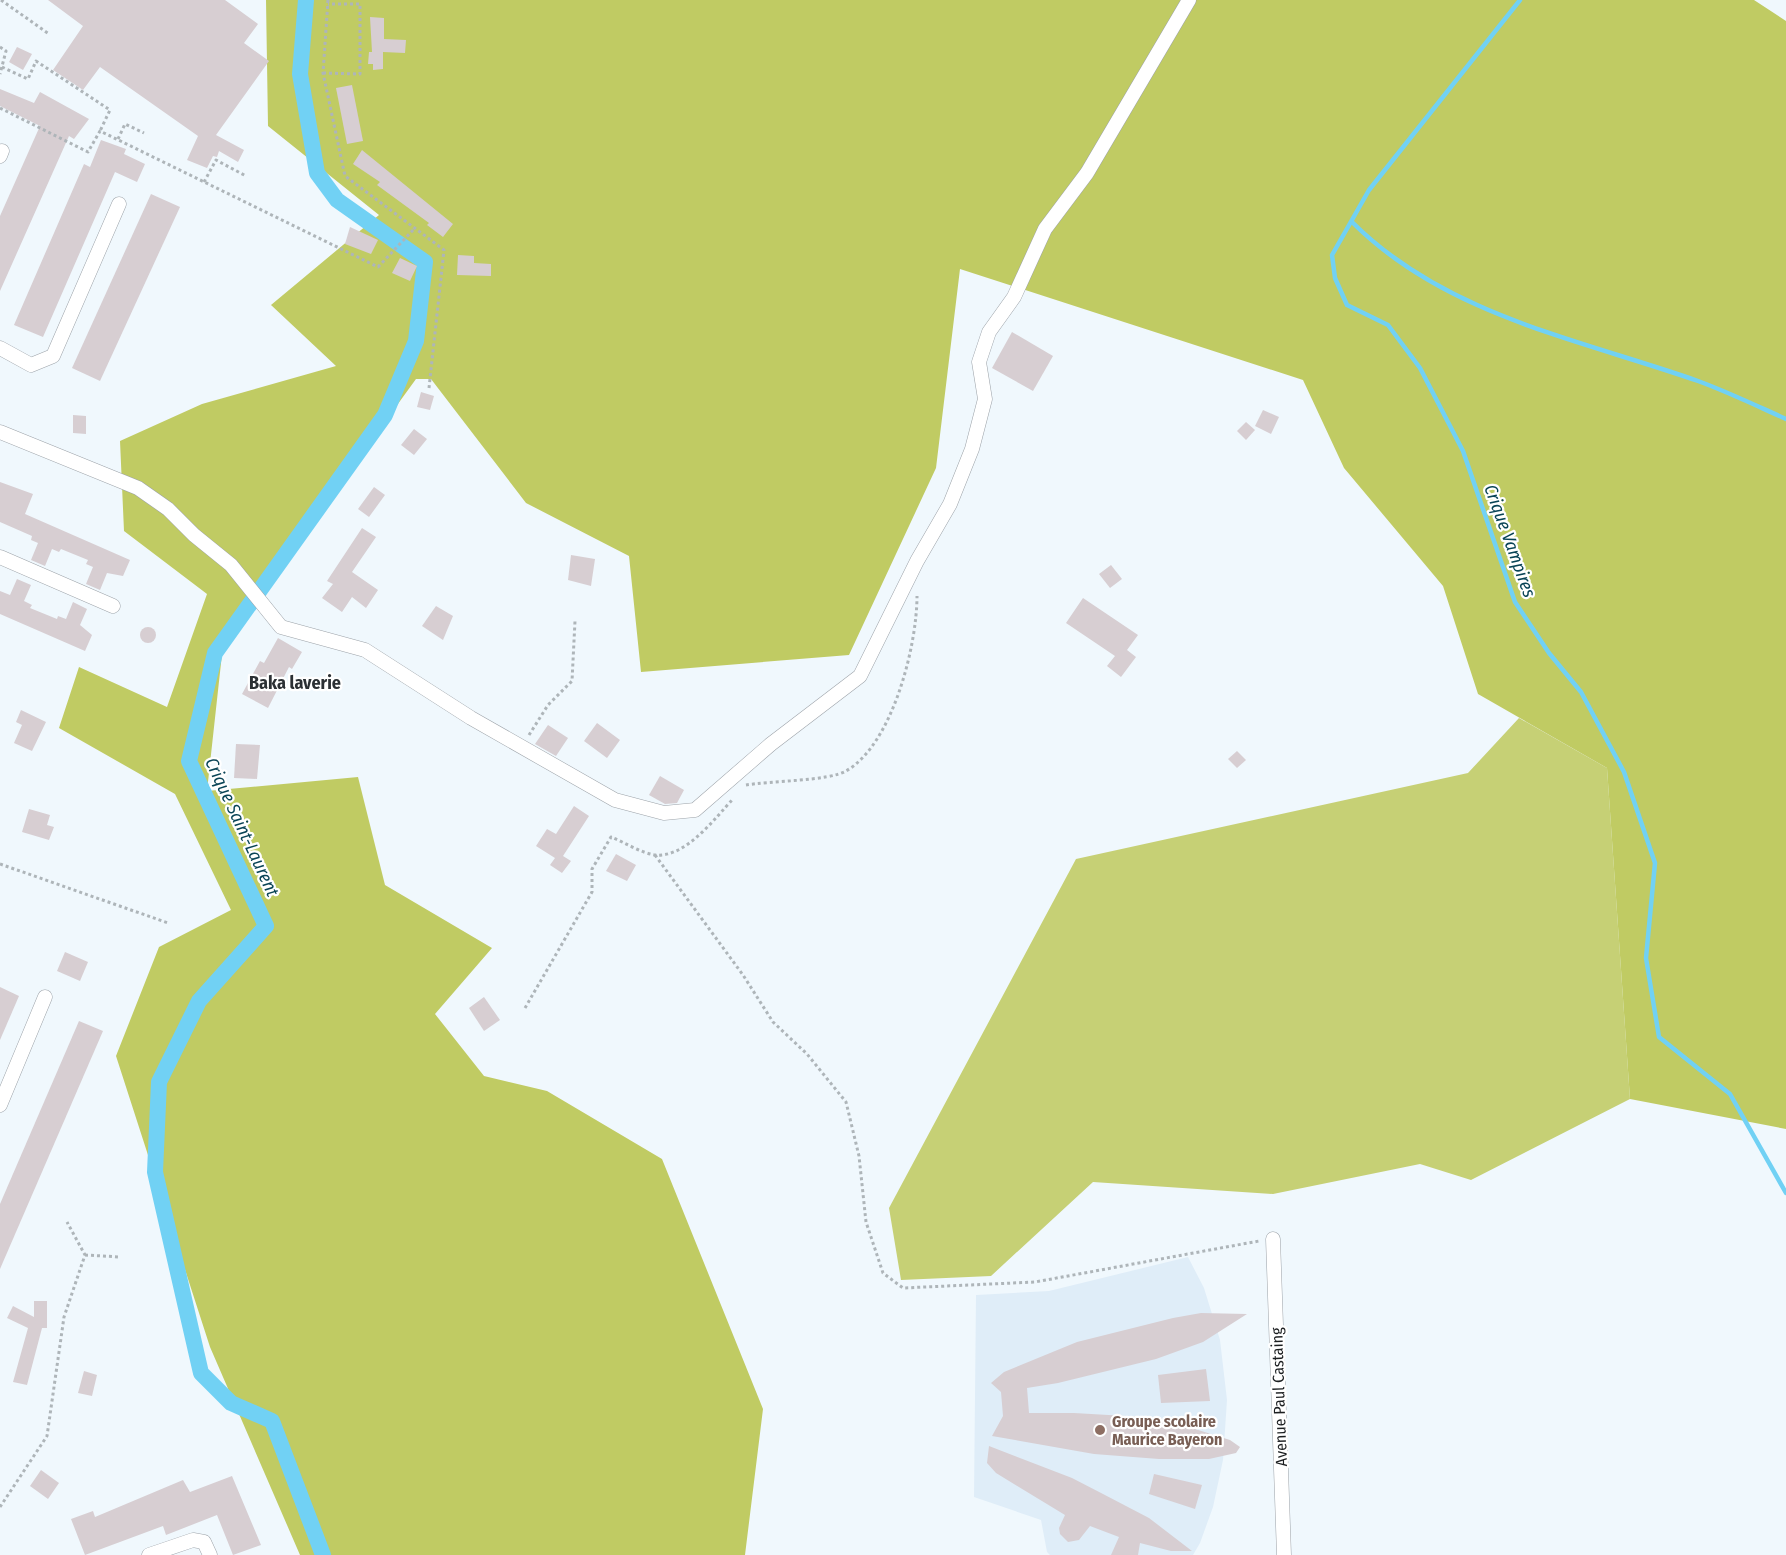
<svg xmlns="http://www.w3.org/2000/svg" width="1786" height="1555" font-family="'Fira Sans Condensed',sans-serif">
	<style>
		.built { fill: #dfedf8 }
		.green { fill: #c6d075 }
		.forest { fill: #c0cb63 }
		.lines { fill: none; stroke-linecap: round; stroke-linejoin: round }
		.stream { stroke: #71d1f4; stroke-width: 4.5 }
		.canal { stroke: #71d1f4; stroke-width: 16 }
		.building { fill: #d7ced2 }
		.minor-casing { stroke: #9da3a9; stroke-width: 15 }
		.path { stroke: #aeb5b9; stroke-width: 3; stroke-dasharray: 3 3; stroke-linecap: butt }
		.minor { stroke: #fff; stroke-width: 14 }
		.education-dot { fill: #8d6e63; stroke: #fff; stroke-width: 2 }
		.labels { text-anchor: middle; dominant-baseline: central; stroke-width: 4.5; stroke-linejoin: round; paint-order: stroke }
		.street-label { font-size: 16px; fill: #1c1f21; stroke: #fff }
		.education-label { font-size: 16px; font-weight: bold; fill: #785e54; stroke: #fff; text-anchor: start }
		.water-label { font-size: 18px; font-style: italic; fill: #094456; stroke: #fff }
		.neighbourhood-label { font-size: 18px; font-weight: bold; fill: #2b3034; stroke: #fff }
	</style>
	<rect width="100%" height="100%" fill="#f0f8fd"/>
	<path class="built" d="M1188,1257L1204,1288L1220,1340L1227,1400L1223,1460L1213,1507L1200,1543L1193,1555H1050L1047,1552L1041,1520L974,1497L976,1295L1049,1291Z"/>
	<path class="green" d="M1519,718L1607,768L1630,1099L1471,1180L1420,1164L1273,1194L1093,1182L991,1276L901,1280L889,1208L1076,859L1468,773Z"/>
	<path class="forest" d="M266,0H1754L1786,21V1129L1630,1099L1607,768L1478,694L1443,586L1344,468L1303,380L960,269L936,468L849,655L641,672L629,556L526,503L431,379H416L223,645L207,791L358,777L385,885L492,948L435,1014L484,1076L547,1091L662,1159L763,1409L745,1555H300L210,1347L116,1056L159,947L231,910L175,794L59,728L79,667L167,707L207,594L124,531L120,441L202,404L336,366L271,305L379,215L268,126Z"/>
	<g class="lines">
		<g class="stream">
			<path d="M1520,0L1369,190L1332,255L1335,278L1347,305L1388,325L1420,368L1463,451L1515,602L1549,653L1581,692L1624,772L1655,863L1646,958L1659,1037L1730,1094L1786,1193"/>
			<path d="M1352,222C1445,315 1578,339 1698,381C1728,392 1757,406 1786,419"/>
		</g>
		<path class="canal" d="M306,0L300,74L317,173L337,200L425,262L416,341L385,415L215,653L189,761L266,926L199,1001L159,1082L155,1172L201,1373L231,1403L272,1421L323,1555"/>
	</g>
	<g class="building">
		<path d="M48,0H225L258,24L244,43L269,61L216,135L244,150L238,162L219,151L217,157L213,156L207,168L187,160L198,136L100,67L83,90L53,70L83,26Z"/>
		<path d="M370,17L384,18V39L406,40L405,53L383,52V69L373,70V64H368L369,52H372Z"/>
		<path d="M17,47L32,54L23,70L9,62Z"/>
		<path d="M352,85L363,141L347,144L336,88Z"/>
		<path d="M0,89L34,103L40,92L89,119L74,139L69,136L0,291V216L40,126L0,106Z"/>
		<path d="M101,140L126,149L124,154L145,164L137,182L115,172L43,337L14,325L84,164L90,167Z"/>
		<path d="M362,150L453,224L443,237L427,225L429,223L377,185L380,182L353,164Z"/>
		<path d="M151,194L180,207L100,381L72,368Z"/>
		<path d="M350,227L378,240L371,254L345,244Z"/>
		<path d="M458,255L474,256V263L491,264V276L457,275Z"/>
		<path d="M400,258L417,266L410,281L392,273Z"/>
		<path d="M1012,332L1053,356L1033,391L992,368Z"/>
		<path d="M421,392L434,396L430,410L417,407Z"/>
		<path d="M1263,410L1279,417L1271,434L1255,426Z"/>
		<path d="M73,415L86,416V434L73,433Z"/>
		<path d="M1246,422L1255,430L1246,440L1237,431Z"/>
		<path d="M414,429L427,439L414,455L401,445Z"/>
		<path d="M0,482L33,494L25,514L130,560L123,576L107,573L100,590L86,584L93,567L86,564L88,560L61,549L59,552L52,549L45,566L31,560L38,543L31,540L32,536L0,522Z"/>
		<path d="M374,487L385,495L369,517L358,509Z"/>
		<path d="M362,528L376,537L352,572L378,590L366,608L352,597L342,612L322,598L333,584L327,581Z"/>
		<path d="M571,555L595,559L591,586L568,580Z"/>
		<path d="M1111,565L1122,579L1110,588L1099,574Z"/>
		<path d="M17,579L31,585L24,601L32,605L30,608L57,619L58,616L66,619L73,602L87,609L80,625L92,635L85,651L0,614V591L10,595Z"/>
		<path d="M1083,598L1138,635L1127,650L1136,657L1121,677L1107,666L1115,656L1066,623Z"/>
		<path d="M436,606L453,616L443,640L422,626Z"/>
		<circle cx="148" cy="635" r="8"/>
		<path d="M278,638L302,652L292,669L289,667L268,708L242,694L260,661L264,663Z"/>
		<path d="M21,710L46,722L32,751L14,743L22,725L16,722Z"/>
		<path d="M597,723L620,740L607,758L584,741Z"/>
		<path d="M548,725L568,738L556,756L535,744Z"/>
		<path d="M236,744L260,745L257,779L234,778Z"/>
		<path d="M1237,751L1246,760L1237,768L1228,759Z"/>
		<path d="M660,776L684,790L677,803L665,804L649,795Z"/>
		<path d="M574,806L589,816L563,856L571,861L562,873L550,865L555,858L536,846L547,829L556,834Z"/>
		<path d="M29,809L50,815L47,825L54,827L49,840L22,832Z"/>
		<path d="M616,854L636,865L627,881L606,871Z"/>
		<path d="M65,952L88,962L80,981L57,971Z"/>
		<path d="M0,987L19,996L0,1040Z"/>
		<path d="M484,997L500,1020L484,1031L469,1008Z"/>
		<path d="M79,1021L103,1031L0,1269V1204Z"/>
		<path d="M34,1301H47V1328H42L27,1385L13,1382L28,1328L7,1318L13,1306L34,1317Z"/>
		<path d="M1201,1313L1247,1314L1203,1342L1156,1359L1058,1383L1027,1388L1029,1413H1074L1160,1418L1230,1440L1240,1447L1236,1453L1209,1459H1159L1094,1454L992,1436L1003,1416L1001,1392L991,1383L1004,1372L1077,1342L1173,1318Z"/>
		<path d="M1206,1369L1210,1401L1161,1403L1158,1375Z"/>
		<path d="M84,1371L97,1375L92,1396L78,1393Z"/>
		<path d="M989,1446L1072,1478L1103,1494L1149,1518L1192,1551H1171L1140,1543L1138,1555H1111L1119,1537L1090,1526L1079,1540L1068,1542L1060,1534L1059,1528L1065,1515L996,1473L987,1463Z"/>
		<path d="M41,1470L59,1483L48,1499L30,1486Z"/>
		<path d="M1154,1474L1202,1485L1195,1509L1149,1494Z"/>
		<path d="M232,1476L261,1545L233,1555L217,1515L166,1535L163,1526L85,1555L71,1519L93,1511L95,1517L183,1480L190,1492Z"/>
	</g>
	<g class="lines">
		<g class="minor-casing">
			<g id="minor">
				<path d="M0,156L2,151"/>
				<path d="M0,348L31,365L53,356L119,204"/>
				<path d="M0,432L138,488L168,509L194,535L231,565L281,627L365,650L471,718L615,800L664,813L695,810L771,744L860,676L917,561L950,504L972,449L985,399L979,362L989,332L1014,297L1045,229L1087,173L1189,0"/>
				<path d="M0,557L113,606"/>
				<path d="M0,1105L45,997"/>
				<path d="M1273,1239L1284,1555"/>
				<path d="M149,1555L193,1540L204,1542L210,1555"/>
			</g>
		</g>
		<g class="path">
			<path d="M1,0L49,34"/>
			<path d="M328,0L323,73L345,176L444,250L429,388"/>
			<path d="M0,47L6,51L0,74"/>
			<path d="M2,67L28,79L36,61L110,110L100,131"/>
			<path d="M323,73L360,74V4H328"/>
			<path d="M0,108L88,152L100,131L378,267L415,228"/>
			<path d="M118,139L125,124L144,133"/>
			<path d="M204,182L216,160L246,176"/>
			<path d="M529,735L548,705L572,681L575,621"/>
			<path d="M746,785C769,781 829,781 846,771C893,744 917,645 917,596"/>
			<path d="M655,855L743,975L773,1022L807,1054L846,1102L859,1156L866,1222L883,1273L903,1288L1035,1282L1259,1241"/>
			<path d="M0,864L168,923"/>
			<path d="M525,1008L592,892V869L611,837C624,842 641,853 655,855C686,858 715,818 733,799"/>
			<path d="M85,1255L120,1257"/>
			<path d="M0,1507L47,1436L64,1317L85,1255L67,1222"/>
		</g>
		<use href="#minor" class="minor"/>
	</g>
	<circle class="education-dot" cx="1100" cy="1430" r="6"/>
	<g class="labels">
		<g class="street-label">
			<text transform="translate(1279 1397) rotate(-92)">Avenue Paul Castaing</text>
		</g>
		<g class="education-label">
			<text x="1112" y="1421">Groupe scolaire<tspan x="1112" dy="18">Maurice Bayeron</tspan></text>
		</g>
		<g class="water-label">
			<text transform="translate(1510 541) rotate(70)">Crique Vampires</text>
			<text transform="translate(242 827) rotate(65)">Crique Saint-Laurent</text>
		</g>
		<g class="neighbourhood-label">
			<text x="295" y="683">Baka laverie</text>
		</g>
	</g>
</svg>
